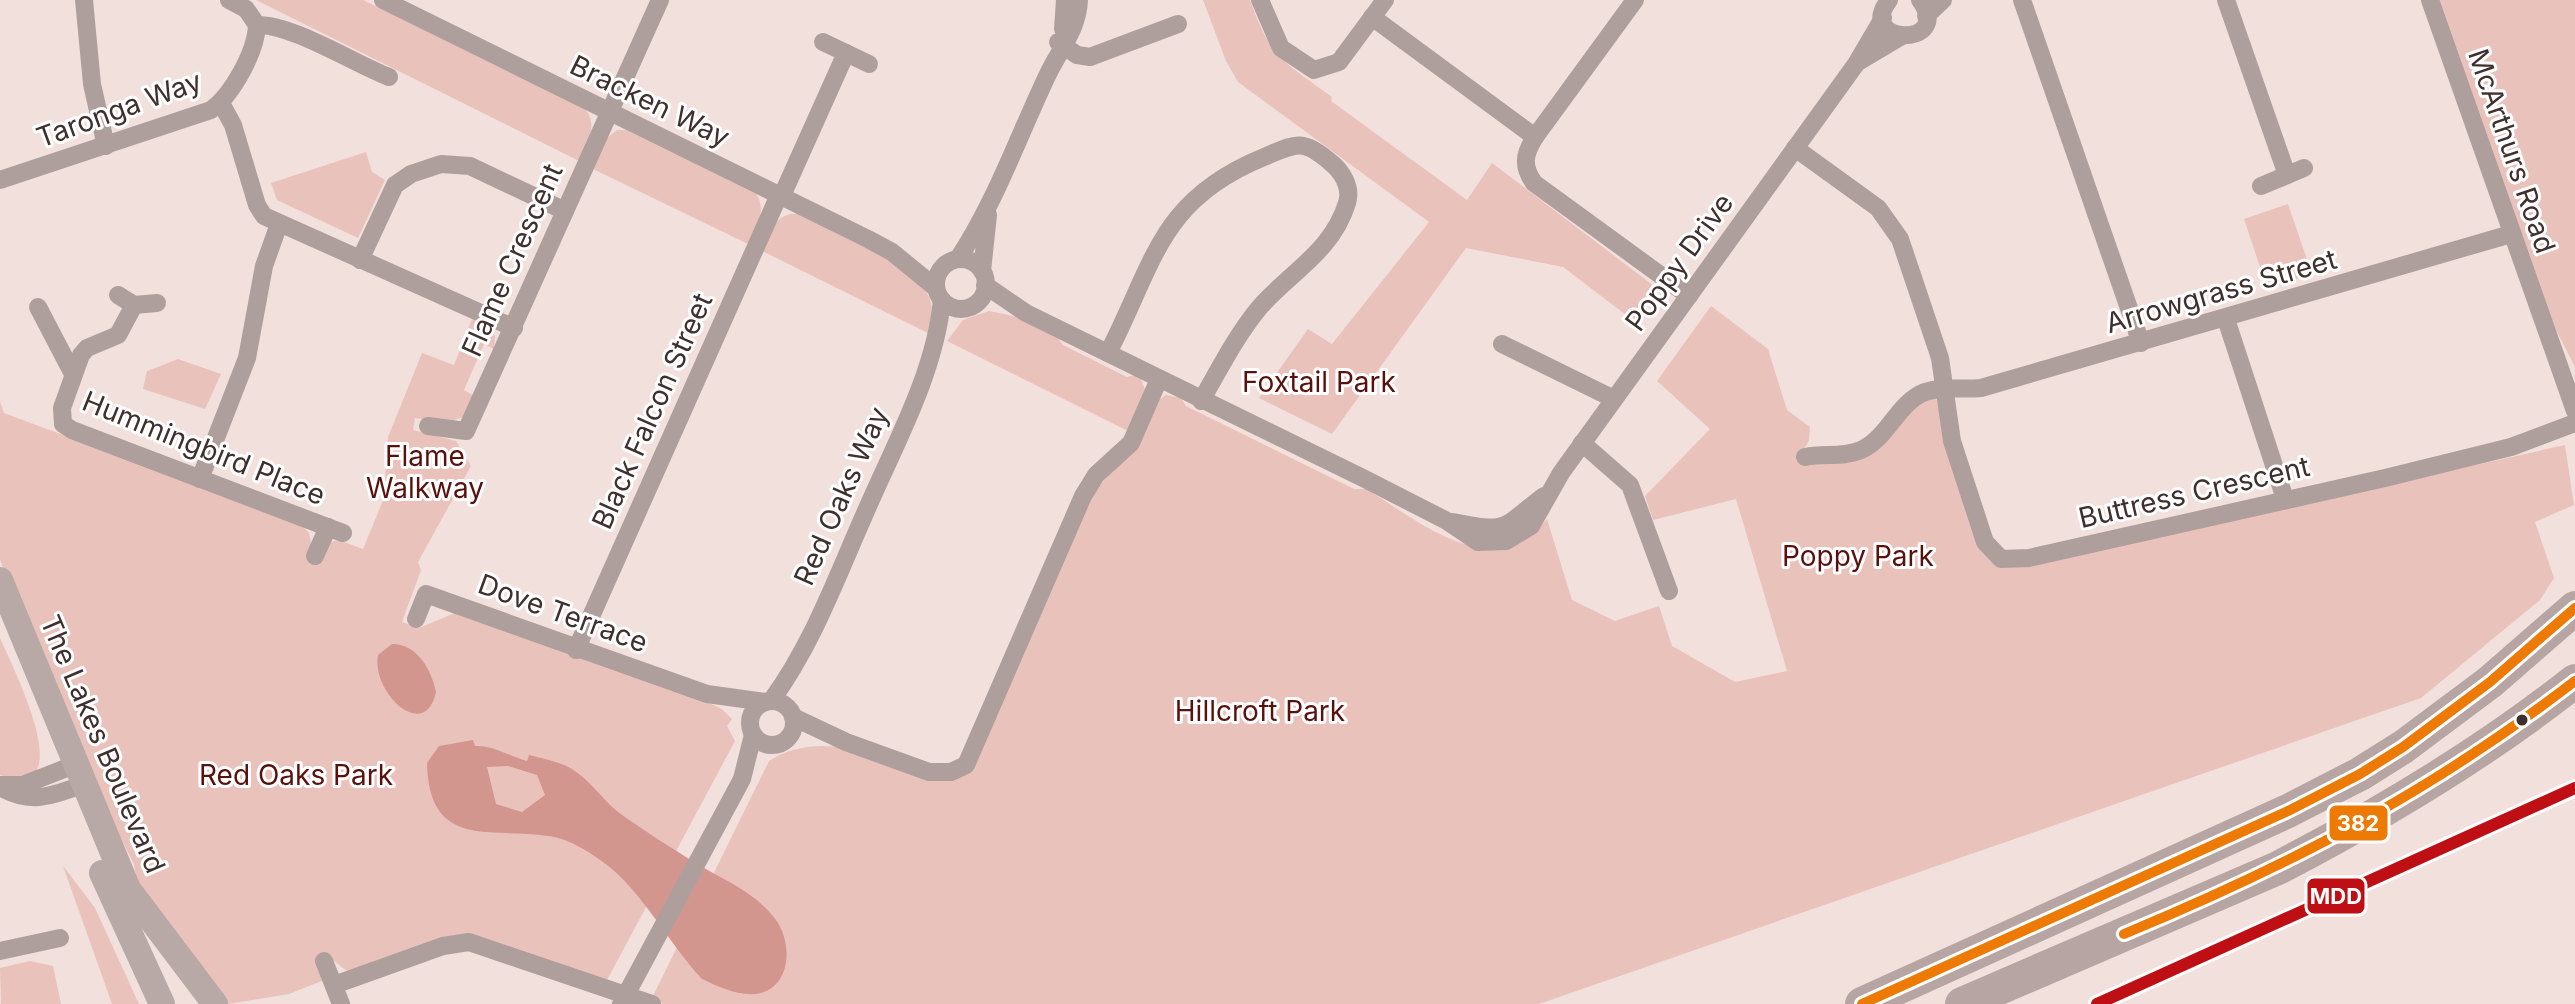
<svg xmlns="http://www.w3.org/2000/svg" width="2575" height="1004" font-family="Inter,sans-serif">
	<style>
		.green { fill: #eac2bc }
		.water { fill: #d2968e; fill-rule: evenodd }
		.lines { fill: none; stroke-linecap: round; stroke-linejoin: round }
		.street { stroke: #ae9f9d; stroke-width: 18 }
		.secondary { stroke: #b8a9a6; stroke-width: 26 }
		.highway { stroke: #b7a5a3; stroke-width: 34 }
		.bus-1-casing { stroke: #fff; stroke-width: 16 }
		.bus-1 { stroke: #ec7a05; stroke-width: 10 }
		.rail-1-casing { stroke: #fff; stroke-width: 18 }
		.rail-1 { stroke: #be1014; stroke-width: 12 }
		.bus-dot { fill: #3f302e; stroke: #fff; stroke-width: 3 }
		.labels { text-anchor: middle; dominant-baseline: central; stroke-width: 6; stroke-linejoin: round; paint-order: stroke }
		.street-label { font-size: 28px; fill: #3f302e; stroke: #fff }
		.park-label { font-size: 28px; fill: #59110e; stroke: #fff }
		.line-badge { stroke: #fff; stroke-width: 3 }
		.badge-label { font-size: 22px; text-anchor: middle; font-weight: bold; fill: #fff }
	</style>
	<rect width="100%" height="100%" fill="#f2e0dd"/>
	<g class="green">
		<path d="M256,0H363L584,108C600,125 586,143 579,161Z"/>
		<path d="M1203,0H1250C1271,59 1283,61 1332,97L1331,101L1467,200L1492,163L1658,289L1634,321L1563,267L1466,248L1332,434L1259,398L1308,329L1332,344L1429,222L1238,82L1226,61Z"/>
		<path d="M2436,0H2575V367L2549,316Z"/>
		<path d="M617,130H626L756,194C768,210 755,227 748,244L593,169L606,139Z"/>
		<path d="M366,152L372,172L385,180L358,238L277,200L271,183Z"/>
		<path d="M2288,204L2312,274L2267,288L2244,219Z"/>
		<path d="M800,214C836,233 913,259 929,297C934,309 932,322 932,335L762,251C771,232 775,211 800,214Z"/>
		<path d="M1711,306L1768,349L1787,410L1810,427L1809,441L1803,450L1829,462L1932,397L1937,400L1943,435L1979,547L1997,565L2023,566L2565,445L2574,505L2535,522L2554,578L2540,600L2421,698L1539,1004H664L651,1000L769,761C824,725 897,763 954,779L1090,495L1136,448L1157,401L1166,395L1181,398L1186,406L1354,489H1366C1421,522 1493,586 1547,519L1572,600L1615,621L1659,606L1672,646L1735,682L1787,671L1736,499L1653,520L1645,496L1710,429L1657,381Z"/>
		<path d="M989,311C1012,315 1050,324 1063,345L1127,377L1134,375L1141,379L1146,392L1130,432L947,341L963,320Z"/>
		<path d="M472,319L491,329L495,336L494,349L484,344L464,390L474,396L463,417L446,423L415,418L413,430L456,441L471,466L418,562L421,570L402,622L419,628L455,613L700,699L722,709L732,719L727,726L735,741L606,982L490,940L347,971L330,958L324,980L289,994L228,1004L137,882L134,864L69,736L0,560V402L4,413L299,523L309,533L312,546L339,540L363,549L384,498L388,437L422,353L454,365Z"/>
		<path d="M178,359L221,374L205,409L143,389L147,371Z"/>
		<path d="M0,638C11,664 84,804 0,775Z"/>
		<path d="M63,866L95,908L139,1004H112Z"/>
		<path d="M30,961L53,966L61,1004H1L0,968Z"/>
	</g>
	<g class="water">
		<path d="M392,644C418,644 431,670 436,692C425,743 371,693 378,655Z"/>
		<path d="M473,740L475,746C493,745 509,756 527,761L529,755C544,759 562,762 575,771C594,784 605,804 625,817C648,833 673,849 697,864C726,881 755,892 776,920C792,942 792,984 761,993C742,998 719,987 702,979C669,944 641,889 603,862C588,851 567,838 548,836C490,827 429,850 427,763L439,746ZM508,766L537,775L545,795L522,812L496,804L487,767Z"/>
	</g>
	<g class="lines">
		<g class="street">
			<path d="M84,0L92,84L106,146"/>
			<path d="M229,0L246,9L257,25"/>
			<path d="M383,0L868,239L892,252L936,288"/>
			<path d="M1260,0L1281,48L1314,70L1339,62L1385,0"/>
			<path d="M1635,0L1535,137C1524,154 1522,166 1534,183L1689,296"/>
			<path d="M1889,0C1854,46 1955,48 1920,0"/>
			<path d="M2022,0L2141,343"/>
			<path d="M2226,0L2287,175"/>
			<path d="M2430,0L2575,411"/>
			<path d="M1926,16L1943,0"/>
			<path d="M1372,17L1535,137"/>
			<path d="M257,25C292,24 353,63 389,77"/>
			<path d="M1063,29L1065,0"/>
			<path d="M823,42L869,64"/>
			<path d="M1058,42L1077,55L1090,57L1178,24"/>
			<path d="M1858,62L1900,37"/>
			<path d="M221,103L233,125L257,205L264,216L514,328"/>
			<path d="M1795,148L1878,208L1900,239L1940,358L1952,441L1985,542L2001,559L2029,558L2385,478L2511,447L2575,423"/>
			<path d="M0,180L211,110C232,95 256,52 257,25"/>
			<path d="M2261,186L2304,168"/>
			<path d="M958,259C996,201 1018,137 1048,74C1060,49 1078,29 1079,0"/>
			<circle cx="961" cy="284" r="25"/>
			<path d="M360,260L395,185L411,174L441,164L470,166L565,211"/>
			<path d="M982,271L988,215"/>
			<path d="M985,285L1026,313L1363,478L1447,521L1478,542L1506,541L1531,526L1561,473L1856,64L1883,18"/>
			<path d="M118,295L134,305L157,303"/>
			<path d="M134,305L118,335L87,348L81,355L62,408L63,424L72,430L343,533"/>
			<path d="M38,307L73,374"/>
			<path d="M2226,319L2285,499"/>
			<path d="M1502,344L1614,399"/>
			<path d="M1108,353C1155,262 1159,200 1264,157C1295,144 1302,138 1329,161C1342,171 1352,187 1347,203C1332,252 1290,272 1259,308C1236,336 1219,370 1201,401"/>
			<path d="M428,426L466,431L660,0"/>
			<path d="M1582,443L1630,485L1669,591"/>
			<path d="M1805,457C1824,453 1843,458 1861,450C1889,437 1897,403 1925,392C1943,386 1963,390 1981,388L2511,234"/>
			<path d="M200,479L247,358L264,266L279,224"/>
			<path d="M1453,522C1510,534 1501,528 1544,496"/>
			<path d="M315,556L328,527"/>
			<path d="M416,619L426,594L707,694L765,702"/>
			<path d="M576,650L775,204L785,189L846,53"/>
			<circle cx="772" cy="723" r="22"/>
			<path d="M771,701C813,644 837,576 866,511C895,444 935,373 942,300"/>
			<path d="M793,717L846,742L929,772H951L966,765L1083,496L1096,475L1131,443L1159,379"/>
			<path d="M0,785H23L74,765"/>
			<path d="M0,787C30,805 51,796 82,785"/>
			<path d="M0,951L60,938"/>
			<path d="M324,961L341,1004"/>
			<path d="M334,985L443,946L469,942L652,1004"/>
			<path d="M621,1004L742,779L753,735"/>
		</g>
		<g class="secondary">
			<path d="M0,580L128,889L215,1004"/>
			<path d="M102,873L162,1004"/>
		</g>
		<g class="highway">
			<path d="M1862,1004L2288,811L2360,774L2403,747L2490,682L2575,608"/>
			<path d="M1962,1004L2278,868C2382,814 2483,754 2575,681"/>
		</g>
		<g class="bus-1-casing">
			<g id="bus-1">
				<path d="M2124,934C2291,865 2431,792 2575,681"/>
				<path d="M1862,1004L2288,811L2360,774L2403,747L2490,682L2575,608"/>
			</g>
		</g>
		<use href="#bus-1" class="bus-1"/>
		<g class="rail-1-casing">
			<path id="rail-1" d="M2097,1004L2575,788"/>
		</g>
		<use href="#rail-1" class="rail-1"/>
	</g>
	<circle class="bus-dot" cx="2522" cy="720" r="7"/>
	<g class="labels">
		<g class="street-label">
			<text transform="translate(650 101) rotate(26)">Bracken Way</text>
			<text transform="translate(119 109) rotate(-20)">Taronga Way</text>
			<text transform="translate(2512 151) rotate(71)">McArthurs Road</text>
			<text transform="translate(512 260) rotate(-66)">Flame Crescent</text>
			<text transform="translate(1679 262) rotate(-54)">Poppy Drive</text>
			<text transform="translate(2221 291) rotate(-16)">Arrowgrass Street</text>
			<text transform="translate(652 411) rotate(-66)">Black Falcon Street</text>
			<text transform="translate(204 448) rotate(22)">Hummingbird Place</text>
			<text transform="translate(2194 492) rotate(-13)">Buttress Crescent</text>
			<text transform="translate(841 496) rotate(-66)">Red Oaks Way</text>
			<text transform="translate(563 613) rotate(20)">Dove Terrace</text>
			<text transform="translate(103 744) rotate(67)">The Lakes Boulevard</text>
		</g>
		<g class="park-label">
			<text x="1319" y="382">Foxtail Park</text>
			<text x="425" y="456">Flame<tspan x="425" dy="32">Walkway</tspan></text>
			<text x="1858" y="556">Poppy Park</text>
			<text x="1260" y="711">Hillcroft Park</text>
			<text x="296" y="775">Red Oaks Park</text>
		</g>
	</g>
	<g class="line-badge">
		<rect x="2328" y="804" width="61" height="38" rx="8" fill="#ec7a05"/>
		<rect x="2306" y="877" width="60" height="38" rx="8" fill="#be1014"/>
	</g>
	<g class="badge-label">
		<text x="2358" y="831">382</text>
		<text x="2336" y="904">MDD</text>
	</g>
</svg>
